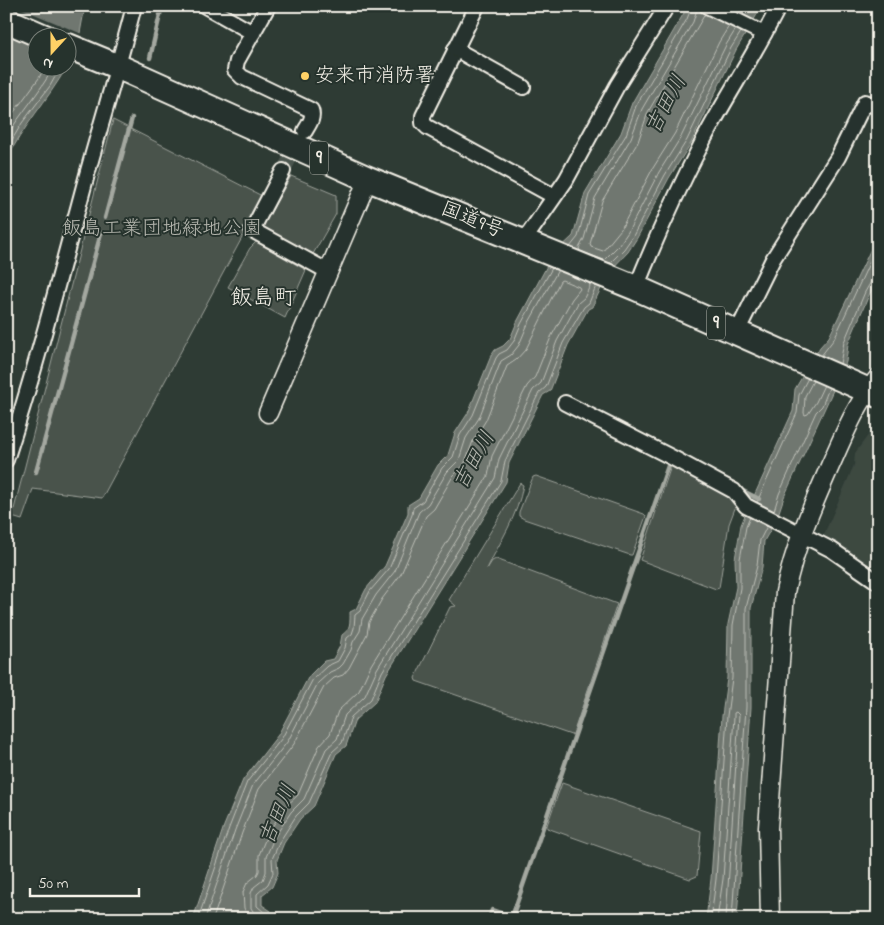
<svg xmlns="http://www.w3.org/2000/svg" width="884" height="925" font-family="'Indie Flower','Klee One',sans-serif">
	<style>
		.built { fill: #3c4841 }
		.green { fill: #48524c; stroke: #9ea29a }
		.water { fill: #6f7770; stroke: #a4a8a0 }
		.pier { fill: #2e3b34 }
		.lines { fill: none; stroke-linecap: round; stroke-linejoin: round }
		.shore { stroke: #bfc0b8; stroke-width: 1 }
		.stream { stroke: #a4a8a0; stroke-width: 4.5 }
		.minor-tunnel { stroke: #4c564f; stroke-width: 14; stroke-dasharray: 14 7; stroke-linecap: butt }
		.minor-casing { stroke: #f4f1e8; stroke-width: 18 }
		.tertiary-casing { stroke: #f4f1e8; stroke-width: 21 }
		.trunk-casing { stroke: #f4f1e8; stroke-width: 28 }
		.minor { stroke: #26332d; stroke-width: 14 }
		.tertiary { stroke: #26332d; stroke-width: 18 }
		.trunk { stroke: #26332d; stroke-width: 24 }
		.poi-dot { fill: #ffd166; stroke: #26332d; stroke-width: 2 }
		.labels { text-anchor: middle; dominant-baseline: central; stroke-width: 4; stroke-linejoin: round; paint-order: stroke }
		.shield { fill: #26332d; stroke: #b6b8b0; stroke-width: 1 }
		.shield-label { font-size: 19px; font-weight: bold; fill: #f4f1e8 }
		.poi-label { font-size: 20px; fill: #f4f1e8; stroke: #26332d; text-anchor: start }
		.street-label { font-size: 20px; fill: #f4f1e8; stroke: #26332d }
		.park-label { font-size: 20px; fill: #b8b9b1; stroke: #26332d }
		.water-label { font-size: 21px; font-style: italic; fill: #b8bab2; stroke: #26332d }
		.quarter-label { font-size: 22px; fill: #f4f1e8; stroke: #26332d }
	</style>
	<rect width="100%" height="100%" fill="#2e3b34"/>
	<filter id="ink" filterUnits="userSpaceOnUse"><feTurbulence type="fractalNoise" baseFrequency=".02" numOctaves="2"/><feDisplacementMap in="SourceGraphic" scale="10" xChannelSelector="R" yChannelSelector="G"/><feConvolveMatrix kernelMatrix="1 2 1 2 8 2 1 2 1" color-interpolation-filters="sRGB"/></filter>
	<g filter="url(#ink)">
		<path class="built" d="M878,429V577L822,539L854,465L855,453L872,430Z"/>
		<g class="green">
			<path d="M113,120L264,197L102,498L33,489L22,520L12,517Z"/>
			<path d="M291,176L336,195V214L313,254L264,228V224Z"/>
			<path d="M256,242L306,270L285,318L228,287L250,248Z"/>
			<path d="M672,463L728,494L737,503L729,524L719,588L716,589L640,560Z"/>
			<path d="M536,476L644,514L646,516L632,555H630L524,519L519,516V512L533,477Z"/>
			<path d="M520,483L523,485C518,516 500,541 487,569L492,561L496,559L617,604L573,734L571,735L416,681L415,678L450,607L456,606L449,600Z"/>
			<path d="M562,783L701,831L697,876L690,879L547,828V825Z"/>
		</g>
		<g class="water">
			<path d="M23,6H85L80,33L68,64V38H38V68H66C48,100 22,127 6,161V42Z"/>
			<path d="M688,6H762L736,50L691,143L669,178L637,238L628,252L607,274L555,253L573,236L585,193L621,133L632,103Z"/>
			<path d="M878,234V280L869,295L848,344L846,362L784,497L776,521L749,507L793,411L795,389L820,347L829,337Z"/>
			<path d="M548,264L606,278L592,307L588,309L568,345L550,391L543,395L509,463L506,482L386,675L375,702L355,720L346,746L336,754L314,806L300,819L284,843L277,860L278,873L272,887L262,895V905L271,911L269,919H193L224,826L243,780L278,735L309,676L324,661L333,659L340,646L342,635C351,629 350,622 350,612L356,609L366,589L385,566L408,513V505L419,498L438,465L448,455L455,433L468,413L491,356L495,350L503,346L510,339L517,322Z"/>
			<path d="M748,508L775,522L764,541L762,567L751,608V707L737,919H706L711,879L722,716L727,678L728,624L736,587L735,559L741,525Z"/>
		</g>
		<path class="pier" d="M20,8L82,34L74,57L68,38H38L9,31Z"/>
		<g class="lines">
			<g class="shore">
				<path d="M698,6L693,22L642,109L631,138L595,198L584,239L579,248L580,251L604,260L619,245L628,232L659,172L681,137L726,45L736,29"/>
				<path d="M705,14L648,112L638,142L602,201L590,244L591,247L603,251L621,229L653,168L675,133L719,42L729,26"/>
				<path d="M6,123L39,78L44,68"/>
				<path d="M6,137C21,113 40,92 53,68"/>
				<path d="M6,150L22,123L50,86L60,68"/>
				<path d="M570,247L578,237L589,195L626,135L636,106L687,19L692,6"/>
				<path d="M610,263L624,249L633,236L665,175L687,140L731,48L741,32"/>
				<path d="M821,356L834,339L878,244"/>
				<path d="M840,364L844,342L865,292L872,280L878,279"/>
				<path d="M813,381L805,396L804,413L805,415L808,414L816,402L824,385"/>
				<path d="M757,502L797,413L799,395L808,378"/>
				<path d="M774,511L779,494L816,412L822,406L829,388"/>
				<path d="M198,919L229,828L247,782L282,738L313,679L327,666L338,661L345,648L347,638L352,634L354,628L355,615L360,611L370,591L389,569L412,515L413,508L423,501L442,468L453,457L460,435L473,415L496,358L499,354L507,350L514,341L521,324L552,268"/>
				<path d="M205,919L235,830L253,785L288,741L318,683L330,672L339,668L343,664L351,650L353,642L360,631L362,619L376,595L395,571L419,512L428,504L447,472L459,460L466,438L479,418L501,361L511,355L519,345L527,326L558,270"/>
				<path d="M213,919L242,833L259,789L294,744L324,687L334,678L343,675L349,668L367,634L369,622L382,599L401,574L426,516L434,509L453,476L464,465L473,441L486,420L507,366L516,360L526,349L560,281L562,280L579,287L580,289L572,299L551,337L535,377L527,386L492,456L488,476L371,665L359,691L338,711L330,734L319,746L298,795L284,808L267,835L259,855V871L257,875L247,883L243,892L244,908L249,919"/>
				<path d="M258,919L251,908V893L254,887L263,880L266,872V857L274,838L291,812L304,799L326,749L337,739L345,715L365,696L377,669L495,478L499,459L533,390L541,383L557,341L578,303L584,298L590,286L589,283"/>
				<path d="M265,919V913L257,906V894L268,884L273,873L272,859L280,841L296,816L309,803L332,752L342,743L351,717L371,699L382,672L501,481L505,461L539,393L546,387L563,343L584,307L589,303L596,286"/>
				<path d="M711,919L716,879L727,716L732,678L733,625L740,588V559L746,527L750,517"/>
				<path d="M717,919L723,879L734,717V713L736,712L739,715L726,919"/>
				<path d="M732,919L746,707V608L757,566L760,540L767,526"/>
			</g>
			<g class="stream">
				<path d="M150,58L162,6"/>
				<path d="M105,218L132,118"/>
				<path d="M36,472L101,233"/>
				<path d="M739,489L759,499"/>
				<path d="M489,919L492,910L512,917L670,460"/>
			</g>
			<path class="minor-tunnel" d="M283,171L299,142"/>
			<g class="minor-casing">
				<g id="minor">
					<path d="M205,6L253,33"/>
					<path d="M268,6L237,61L235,70L242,77L311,110C314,118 309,124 305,131"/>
					<path d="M477,6L423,116V123L427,127L548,193"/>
					<path d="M707,6L764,34"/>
					<path d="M455,49L523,87"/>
					<path d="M283,171L252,230L329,272"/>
					<path d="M523,242L566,180L617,86L667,6"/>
					<path d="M636,288C656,237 679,188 704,139C728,94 756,52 779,6"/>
					<path d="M737,332L773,259L838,157L865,102L878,107"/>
					<path d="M565,403L673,458L734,491L746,506L832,550L878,582"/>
					<path d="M6,460C36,368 60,275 85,182C101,123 119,65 134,6"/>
				</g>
			</g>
			<g class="tertiary-casing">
				<g id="tertiary">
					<path d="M268,413L368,179"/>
					<path d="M770,919L768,828L785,592C794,548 812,507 830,466C844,435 856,404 878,378"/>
				</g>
			</g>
			<g class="trunk-casing">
				<g id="trunk">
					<path d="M6,20L47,38"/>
					<path d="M68,46L119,67L366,178L636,288L878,395"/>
				</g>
			</g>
			<use href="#minor" class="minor"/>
			<use href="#tertiary" class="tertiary"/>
			<use href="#trunk" class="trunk"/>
		</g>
	</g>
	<circle class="poi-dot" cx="305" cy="76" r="5"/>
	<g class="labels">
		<g class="shield">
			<rect x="310" y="141.5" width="18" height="33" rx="4"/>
			<rect x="707" y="306.5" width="18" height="33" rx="4"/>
		</g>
		<g class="shield-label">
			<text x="319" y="158">9</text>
			<text x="716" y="323">9</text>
		</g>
		<g class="poi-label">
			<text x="315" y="76">安来市消防署</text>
		</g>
		<g class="street-label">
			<text transform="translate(472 221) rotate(22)">国道9号</text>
		</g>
		<g class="park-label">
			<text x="162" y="229">飯島工業団地緑地公園</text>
		</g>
		<g class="water-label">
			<text transform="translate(667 105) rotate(-62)">吉田川</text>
			<text transform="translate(475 461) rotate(-61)">吉田川</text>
			<text transform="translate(279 815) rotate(-67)">吉田川</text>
		</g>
		<g class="quarter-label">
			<text x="263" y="299">飯島町</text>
		</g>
	</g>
	<rect width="884" height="925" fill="none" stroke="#26332d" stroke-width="25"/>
	<rect x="12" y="12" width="859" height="900" fill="none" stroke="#f4f1e8" stroke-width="2" filter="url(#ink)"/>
	<g transform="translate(52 52) rotate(201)"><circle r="24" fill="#26332d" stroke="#787f78"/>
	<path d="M0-4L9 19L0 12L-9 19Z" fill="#ffd166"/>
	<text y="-8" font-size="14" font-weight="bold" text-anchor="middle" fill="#f4f1e8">N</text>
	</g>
	<path d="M30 888v8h109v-8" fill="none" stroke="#f4f1e8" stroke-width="2.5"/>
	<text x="38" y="888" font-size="15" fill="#f4f1e8" stroke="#26332d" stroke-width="4" paint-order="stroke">50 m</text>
</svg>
